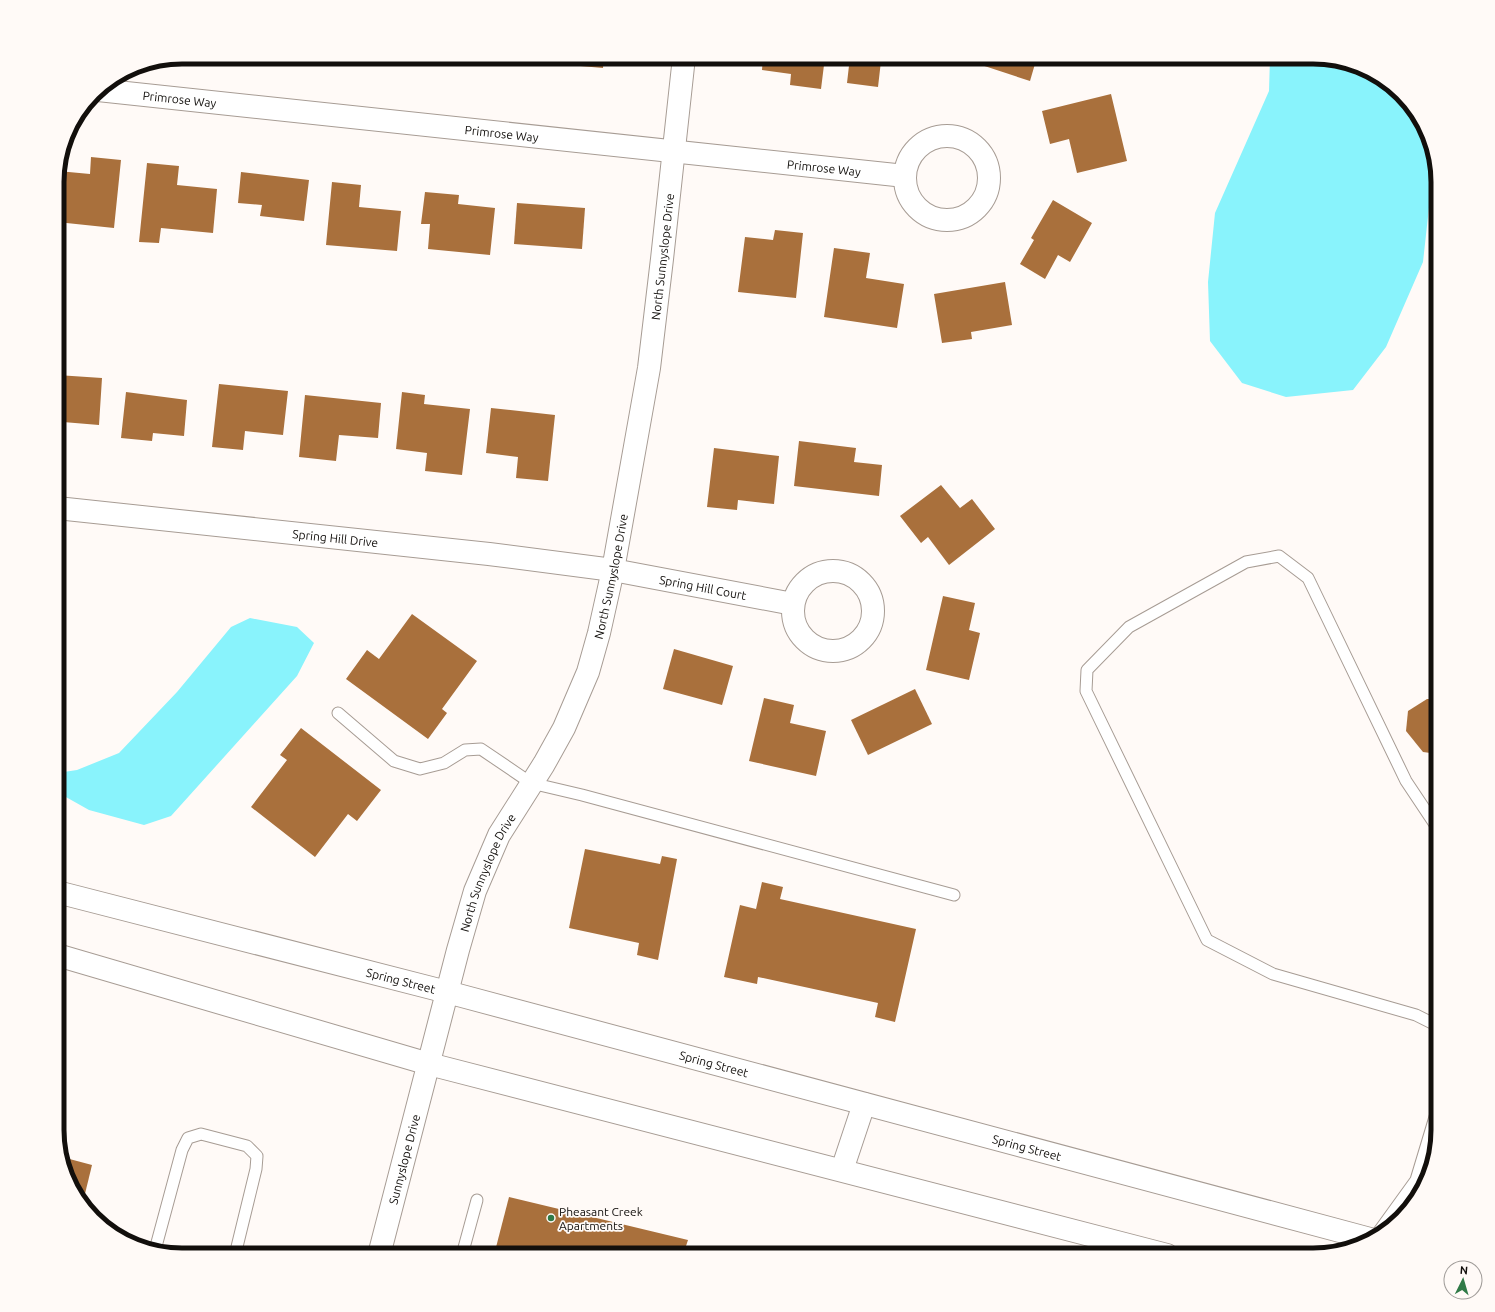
<svg xmlns="http://www.w3.org/2000/svg" width="1495" height="1312" font-family="Ubuntu,sans-serif">
	<style>
		.water { fill: #89f3fc }
		.building { fill: #a9703c }
		.lines { fill: none; stroke-linecap: round; stroke-linejoin: round }
		.service-casing { stroke: #a79c94; stroke-width: 13 }
		.minor-casing { stroke: #a79c94; stroke-width: 24 }
		.secondary-casing { stroke: #a79c94; stroke-width: 24 }
		.service { stroke: #fff; stroke-width: 11 }
		.minor { stroke: #fff; stroke-width: 22 }
		.secondary { stroke: #fff; stroke-width: 22 }
		.poi-dot { fill: #307a47; stroke: #fffaf7; stroke-width: 1.5 }
		.labels { text-anchor: middle; dominant-baseline: central; stroke-width: 3.5; stroke-linejoin: round; paint-order: stroke }
		.street-label { font-size: 12px; fill: #120f0c; stroke: #fffaf7 }
		.poi-label { font-size: 12px; fill: #120f0c; stroke: #fffaf7; text-anchor: start }
		.rim { fill: none; stroke: #120f0c; stroke-width: 5 }
	</style>
	<rect width="100%" height="100%" fill="#fffaf7"/>
	<g class="water">
		<path d="M1270,57H1313L1360,66L1401,94L1428,134L1434,162L1423,262L1386,347L1353,390L1286,397L1242,383L1210,341L1208,282L1215,213L1269,91Z"/>
		<path d="M250,618L297,627L314,643L297,676L171,816L144,825L89,810L57,792V773L77,770L119,753L177,692L231,627Z"/>
	</g>
	<g class="building">
		<path d="M570,57H604L603,68L569,65Z"/>
		<path d="M763,57H825L821,89L790,85L791,74L762,70Z"/>
		<path d="M850,57H923L922,65L881,61L878,87L847,83Z"/>
		<path d="M957,57H1037L1030,81Z"/>
		<path d="M1111,94L1127,161L1077,173L1069,139L1050,144L1042,111Z"/>
		<path d="M91,157L121,160L114,228L57,222L58,171L90,174Z"/>
		<path d="M147,163L179,166L177,185L217,189L213,233L161,228L159,243L139,242Z"/>
		<path d="M241,172L309,180L304,221L260,216L262,205L238,203Z"/>
		<path d="M332,182L361,185L359,207L401,211L397,251L326,245Z"/>
		<path d="M425,192L459,195L458,204L495,208L490,255L428,249L430,224H421Z"/>
		<path d="M1053,200L1092,223L1070,262L1058,255L1045,279L1020,264L1034,240L1031,238Z"/>
		<path d="M517,203L585,208L582,249L514,244Z"/>
		<path d="M775,230L803,233L796,298L738,292L745,237L773,240Z"/>
		<path d="M834,248L870,253L866,278L904,284L897,328L824,317Z"/>
		<path d="M1005,282L1012,325L971,332L972,339L942,343L934,294Z"/>
		<path d="M57,375L102,378L99,425L63,422V431L57,430Z"/>
		<path d="M219,384L288,391L283,435L245,431L243,450L212,447Z"/>
		<path d="M126,392L187,400L184,436L153,433L152,441L121,438Z"/>
		<path d="M402,392L425,395L424,404L470,409L462,475L425,471L427,453L396,449Z"/>
		<path d="M305,395L381,403L378,438L339,435L336,461L299,457Z"/>
		<path d="M491,408L555,415L548,481L516,478L518,457L486,453Z"/>
		<path d="M799,441L856,448L854,462L882,465L879,496L794,486Z"/>
		<path d="M714,448L779,456L774,504L738,500L737,510L707,507Z"/>
		<path d="M941,485L960,508L972,499L995,529L949,565L928,537L921,543L900,516Z"/>
		<path d="M943,596L975,603L969,630L980,633L969,680L926,670Z"/>
		<path d="M412,614L477,661L442,709L447,713L428,739L346,679L367,650L379,659Z"/>
		<path d="M674,649L733,666L722,705L663,689Z"/>
		<path d="M915,689L932,724L868,755L851,720Z"/>
		<path d="M764,698L794,705L790,723L826,731L816,776L749,761Z"/>
		<path d="M1427,699H1438V754L1423,752L1406,731L1408,711Z"/>
		<path d="M301,728L381,790L357,821L348,814L315,857L251,807L287,760L280,755Z"/>
		<path d="M585,849L660,864L662,856L677,859L658,960L637,955L639,943L569,928Z"/>
		<path d="M762,882L783,887L780,899L916,929L895,1022L875,1017L878,1003L758,977L757,984L724,977L740,905L756,909Z"/>
		<path d="M62,1157L92,1165L83,1202L67,1178Z"/>
		<path d="M509,1197L688,1240L683,1255H494Z"/>
	</g>
	<g class="lines">
		<g class="service-casing">
			<g id="service">
				<path d="M338,713L394,761L420,769L444,763L465,750L481,749L531,783L582,795L954,895"/>
				<path d="M1438,1026L1416,1015L1273,974L1207,940L1086,691L1087,670L1129,627L1246,562L1279,556L1308,578L1406,781L1438,829"/>
				<path d="M1377,1234L1416,1180L1438,1107"/>
				<path d="M155,1250L182,1150L188,1138L201,1134L247,1146L257,1156L256,1169L235,1255"/>
				<path d="M462,1255L477,1200"/>
			</g>
		</g>
		<g class="minor-casing">
			<g id="minor">
				<path id="s1" d="M98,90L905,176"/>
				<circle cx="947" cy="178" r="42"/>
				<path id="s2" d="M57,508L489,554L613,570L793,604"/>
				<circle cx="833" cy="611" r="40"/>
				<path id="s3" d="M379,1255L458,950L475,891L499,835L544,764L564,728L588,672L599,633L613,570L649,368L662,259L684,57"/>
			</g>
		</g>
		<g class="secondary-casing">
			<g id="secondary">
				<path id="s4" d="M57,892L447,992L1370,1239"/>
				<path d="M57,955L429,1064L1167,1255"/>
				<path d="M842,1170L864,1104"/>
			</g>
		</g>
		<use href="#service" class="service"/>
		<use href="#minor" class="minor"/>
		<use href="#secondary" class="secondary"/>
	</g>
	<circle class="poi-dot" cx="551" cy="1218" r="4"/>
	<g class="labels">
		<g class="street-label">
			<text stroke="none"><textPath href="#s1" startOffset="82">Primrose Way</textPath></text>
			<text stroke="none"><textPath href="#s1" startOffset="406">Primrose Way</textPath></text>
			<text stroke="none"><textPath href="#s1" startOffset="730">Primrose Way</textPath></text>
			<text stroke="none"><textPath href="#s3" startOffset="1046">North Sunnyslope Drive</textPath></text>
			<text stroke="none"><textPath href="#s2" startOffset="280">Spring Hill Drive</textPath></text>
			<text stroke="none"><textPath href="#s3" startOffset="722">North Sunnyslope Drive</textPath></text>
			<text stroke="none"><textPath href="#s2" startOffset="651">Spring Hill Court</textPath></text>
			<text stroke="none"><textPath href="#s3" startOffset="398">North Sunnyslope Drive</textPath></text>
			<text stroke="none"><textPath href="#s4" startOffset="355">Spring Street</textPath></text>
			<text stroke="none"><textPath href="#s4" startOffset="679">Spring Street</textPath></text>
			<text stroke="none"><textPath href="#s4" startOffset="1003">Spring Street</textPath></text>
			<text stroke="none"><textPath href="#s3" startOffset="99">Sunnyslope Drive</textPath></text>
		</g>
		<g class="poi-label">
			<text x="559" y="1211">Pheasant Creek<tspan x="559" dy="14">Apartments</tspan></text>
		</g>
	</g>
	<path d="M0 0H1495V1312H0ZM182 64H1313A118 118 0 0 1 1431 182V1130A118 118 0 0 1 1313 1248H182A118 118 0 0 1 64 1130V182A118 118 0 0 1 182 64Z" fill="#fffaf7" fill-rule="evenodd"/>
	<path class="rim" d="M182 64H1313A118 118 0 0 1 1431 182V1130A118 118 0 0 1 1313 1248H182A118 118 0 0 1 64 1130V182A118 118 0 0 1 182 64Z"/>
	<g transform="translate(1463 1280) rotate(5)"><circle r="19" fill="#fffaf7" stroke="#a09c99"/>
	<path d="M0-3L7 15L0 10L-7 15Z" fill="#307a47"/>
	<text y="-6" font-size="11" font-weight="bold" text-anchor="middle" fill="#120f0c">N</text>
	</g>
</svg>
